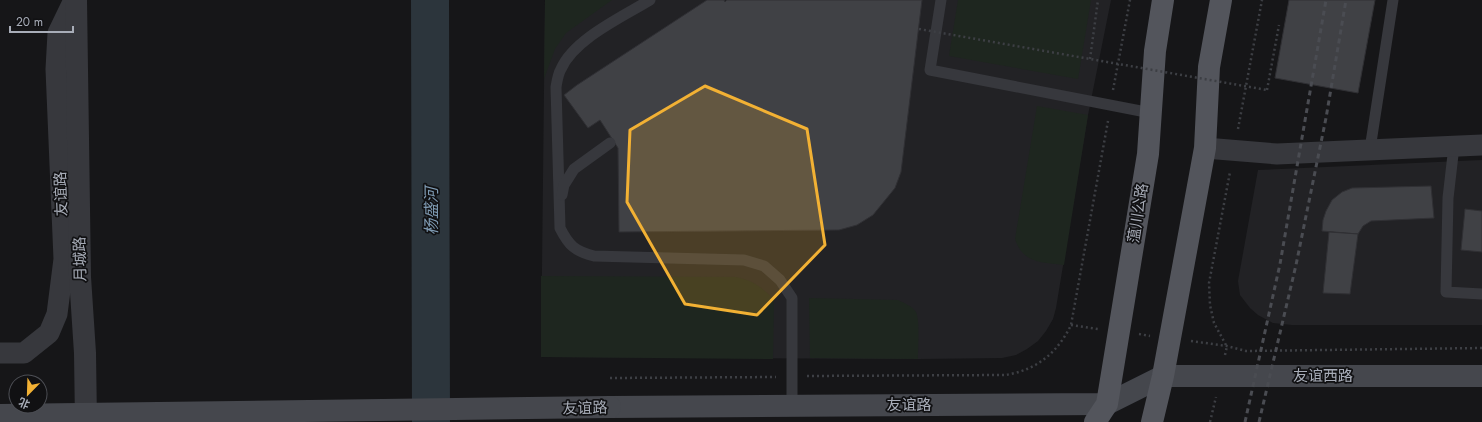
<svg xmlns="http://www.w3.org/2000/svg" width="1482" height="422" font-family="Jost,'Noto Sans SC',sans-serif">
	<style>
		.built { fill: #222225 }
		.green { fill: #1e261f }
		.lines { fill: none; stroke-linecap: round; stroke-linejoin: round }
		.river { stroke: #2c353c; stroke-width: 38 }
		.building { fill: #404145; stroke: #303034 }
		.path { stroke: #3d3f44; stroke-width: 2.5; stroke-dasharray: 2 3; stroke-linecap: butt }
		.service { stroke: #37383d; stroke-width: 11 }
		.minor { stroke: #37383d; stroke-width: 21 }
		.tertiary { stroke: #37383d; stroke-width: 22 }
		.secondary { stroke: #45474d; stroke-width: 22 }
		.primary { stroke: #53555c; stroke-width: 22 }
		.rail { stroke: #4a4c52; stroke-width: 3; stroke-dasharray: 5 4; stroke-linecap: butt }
		.path-bridge { stroke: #3d3f44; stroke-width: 2.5; stroke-dasharray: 2 3; stroke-linecap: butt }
		.secondary-bridge { stroke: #45474d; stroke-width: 22 }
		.marked { fill: #f2b134; fill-opacity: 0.2; stroke: #f2b134; stroke-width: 3; stroke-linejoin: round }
		.labels { text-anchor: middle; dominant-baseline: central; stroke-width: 3.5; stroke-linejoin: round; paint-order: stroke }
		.street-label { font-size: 15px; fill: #a8adb8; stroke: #111113 }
		.water-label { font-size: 16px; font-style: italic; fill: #7f9bb3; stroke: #111113 }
	</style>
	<rect width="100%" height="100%" fill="#161618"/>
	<g class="built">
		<path d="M545,0H1111L1088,115L1056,308L1053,319L1046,331L1038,341L1027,349L1016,355L1002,358L918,359L541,357Z"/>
		<path d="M1482,160V325H1292L1273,323L1258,315L1250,308L1240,295L1238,281L1258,170Z"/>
	</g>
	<g class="green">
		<path d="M545,0H612L566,33L555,49L544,79Z"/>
		<path d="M958,0H1091L1078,79L949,56Z"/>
		<path d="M1037,106L1088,115L1064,265C1042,262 1023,264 1015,239Z"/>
		<path d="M541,276L736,277C753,281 761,286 774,300L773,359L541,357Z"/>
		<path d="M809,298L898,300C904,303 912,306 916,312C920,320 918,349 918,359L810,358Z"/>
	</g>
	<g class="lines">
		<path class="river" d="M430,0L431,422"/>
	</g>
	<g class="building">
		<path d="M707,0H724L725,2L727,0H922L901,172L895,188L873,215L857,225L839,230L619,232L618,148L600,120L588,128L564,95L577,85Z"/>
		<path d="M1289,0H1375L1358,93L1275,78Z"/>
		<path d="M1431,186L1434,218L1371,221L1363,226L1358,234L1322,231L1323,220L1326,211L1332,200L1342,192L1352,188Z"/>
		<path d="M1465,209L1482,211V252L1461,250Z"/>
		<path d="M1329,232L1358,234L1350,294L1323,293Z"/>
	</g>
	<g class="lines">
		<g class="path">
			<path d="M1090,59L1098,0"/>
			<path d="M1113,90L1130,0"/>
			<path d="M1267,90L1279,25"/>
			<path d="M1238,129L1262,0"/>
			<path d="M1071,325L1098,329"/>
			<path d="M1139,334L1150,336"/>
			<path d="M1191,341L1227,346L1246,351L1482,348"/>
			<path d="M1226,345L1214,323L1210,305L1209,283L1230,172"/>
			<path d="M1225,355L1227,346"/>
			<path d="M807,376L1005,375C1012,374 1020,372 1027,369C1047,361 1062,344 1071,325L1108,121"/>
			<path d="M610,378L776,377"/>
			<path d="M1210,422L1216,397"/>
		</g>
		<g class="service">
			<path d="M650,0C622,17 574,39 561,69C558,74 557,81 556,87L560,228C569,246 575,251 594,256L744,260L764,266L780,280L792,298V406"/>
			<path d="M941,0L930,70L1151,113"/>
			<path d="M1454,146L1448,198L1446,292L1482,294"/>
			<path d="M1370,149L1393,0"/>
			<path d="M562,195L564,185L574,169L610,143"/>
		</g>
		<g class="minor">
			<path d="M1205,148L1277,154L1482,145"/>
			<path d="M0,353H24L49,333L57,314L64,259L56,69L58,33L74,0"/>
		</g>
		<path class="tertiary" d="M76,0L80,277L85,353L86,422"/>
		<path class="secondary" d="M610,407L1107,404L1163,376H1482"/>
		<g class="primary">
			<path d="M1095,422L1107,404L1148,154L1155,51L1163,0"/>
			<path d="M1152,422L1163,376L1205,148L1209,67L1221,0"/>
		</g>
		<g class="rail">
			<path d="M1245,422L1280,264L1326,0"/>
			<path d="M1259,422L1296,265L1326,118L1346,0"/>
		</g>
		<path class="path-bridge" d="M919,29L1267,90"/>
		<path class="secondary-bridge" d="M0,415L610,407"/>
	</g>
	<path class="marked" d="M705,86L807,129L825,245L757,315L685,304L627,202L630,130Z"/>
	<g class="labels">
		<g class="street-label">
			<text transform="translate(61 194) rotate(-92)">友谊路</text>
			<text transform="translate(1138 213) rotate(-81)">蕰川公路</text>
			<text transform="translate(80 259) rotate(-91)">月城路</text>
			<text x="1323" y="376">友谊西路</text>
			<text x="909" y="405">友谊路</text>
			<text transform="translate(585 408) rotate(-1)">友谊路</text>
		</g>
		<g class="water-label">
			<text transform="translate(431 211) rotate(-90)">杨盛河</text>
		</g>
	</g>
	<g transform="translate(28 394) rotate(203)"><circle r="19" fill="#111113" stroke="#4d4f55"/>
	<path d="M0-3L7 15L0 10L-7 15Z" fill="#f2b134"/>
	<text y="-6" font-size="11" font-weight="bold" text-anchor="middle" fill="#a8adb8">北</text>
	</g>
	<path d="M10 26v6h63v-6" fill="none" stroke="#a8adb8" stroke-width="2"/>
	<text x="16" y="26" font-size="12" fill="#a8adb8" stroke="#111113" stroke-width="3" paint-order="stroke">20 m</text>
</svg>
